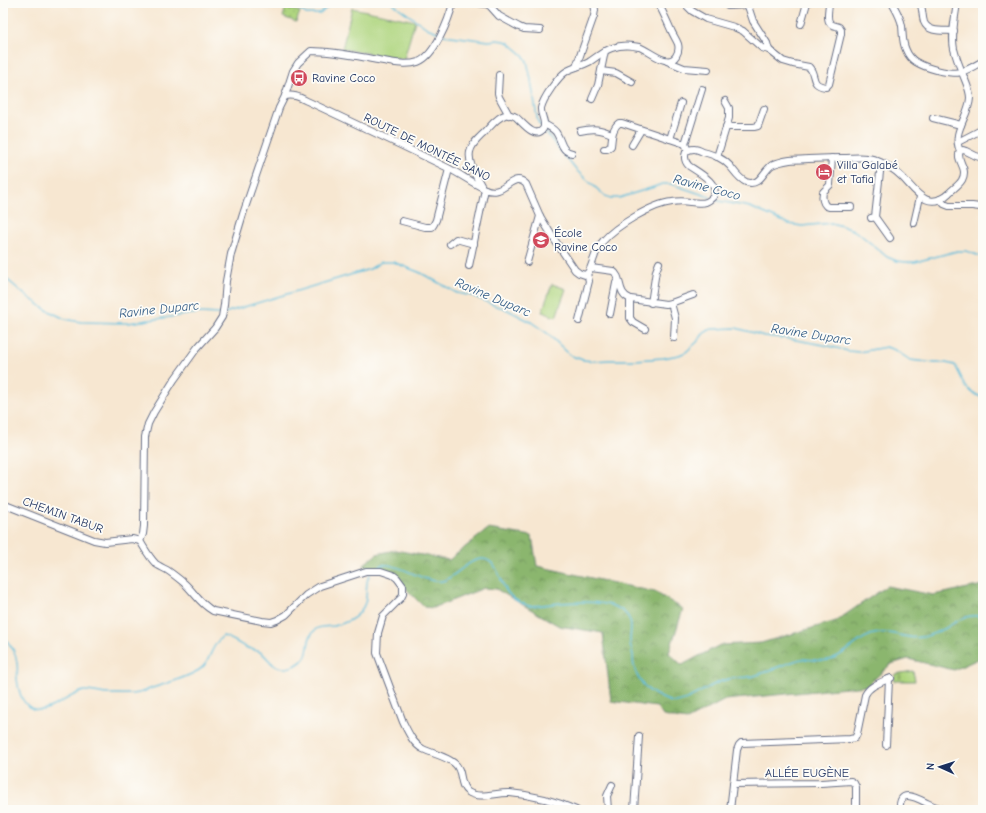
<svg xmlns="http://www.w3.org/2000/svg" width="986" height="813" font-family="'Comic Neue',sans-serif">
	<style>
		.green { fill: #afd57f; stroke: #65826e }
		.forest { fill: url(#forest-crowns); stroke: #537266 }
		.cemetery { fill: url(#cemetery-stones); stroke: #65826e }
		.park { fill: url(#park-dots); stroke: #65826e }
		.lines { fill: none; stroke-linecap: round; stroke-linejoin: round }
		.stream { stroke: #5dbcdb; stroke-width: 1.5 }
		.minor-casing { stroke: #686f86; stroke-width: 8 }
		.minor { stroke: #fff; stroke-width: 6 }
		.labels { text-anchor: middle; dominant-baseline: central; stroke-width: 3.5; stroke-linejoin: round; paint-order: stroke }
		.poi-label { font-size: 12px; fill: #1b2f5e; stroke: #fdfcf7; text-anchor: start }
		.street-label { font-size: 12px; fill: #1b2f5e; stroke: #fdfcf7 }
		.water-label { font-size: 13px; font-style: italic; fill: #2f5984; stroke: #fdfcf7 }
	</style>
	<defs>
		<pattern id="forest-crowns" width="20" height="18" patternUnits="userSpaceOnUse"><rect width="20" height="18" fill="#8bb66e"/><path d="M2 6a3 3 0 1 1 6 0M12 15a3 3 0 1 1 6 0" fill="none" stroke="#71945e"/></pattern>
		<pattern id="cemetery-stones" width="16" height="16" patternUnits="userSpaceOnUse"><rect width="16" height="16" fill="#afd57f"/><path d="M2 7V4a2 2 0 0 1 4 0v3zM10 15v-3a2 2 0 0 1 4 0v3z" fill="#96b770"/></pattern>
		<pattern id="park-dots" width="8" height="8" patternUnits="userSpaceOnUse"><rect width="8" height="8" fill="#afd57f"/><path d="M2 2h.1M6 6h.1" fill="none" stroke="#96b770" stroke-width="1.8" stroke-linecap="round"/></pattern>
	</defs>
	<rect width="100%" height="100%" fill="#fdfcf7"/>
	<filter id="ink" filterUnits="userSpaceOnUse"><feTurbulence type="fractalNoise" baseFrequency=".025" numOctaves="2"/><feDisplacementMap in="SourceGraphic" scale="8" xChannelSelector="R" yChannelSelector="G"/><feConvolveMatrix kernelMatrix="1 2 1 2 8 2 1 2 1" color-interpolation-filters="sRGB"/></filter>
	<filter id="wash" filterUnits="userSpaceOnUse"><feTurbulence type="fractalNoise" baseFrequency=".012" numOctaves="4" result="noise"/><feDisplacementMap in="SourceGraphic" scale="16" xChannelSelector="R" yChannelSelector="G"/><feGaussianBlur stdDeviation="0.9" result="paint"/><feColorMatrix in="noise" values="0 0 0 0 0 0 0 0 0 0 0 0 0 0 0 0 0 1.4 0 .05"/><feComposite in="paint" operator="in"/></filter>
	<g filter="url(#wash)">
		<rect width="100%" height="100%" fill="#f7e7d1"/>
		<g class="green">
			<path d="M352,8L415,21L404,59L342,49Z"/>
			<path d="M552,284L566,289L556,317L542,312Z"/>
		</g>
		<path class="forest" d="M488,529L532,536L537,566L655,592L683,609L669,653L682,665L720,645L761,643L836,621L887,586L933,595L983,585V661L978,659L954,670L908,659L891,664L867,686L725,700L687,720L663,716L657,707L611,701L603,633L559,626L496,589L484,588L433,608L424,607L409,592L396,574L365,567L364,564L377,554L395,550L449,560Z"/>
		<path class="cemetery" d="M913,671L915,681H894L895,674Z"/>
		<path class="park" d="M286,7L300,12L296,22L283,17Z"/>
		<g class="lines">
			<g class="stream">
				<path d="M288,3L298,8L306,14H320L332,3"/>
				<path d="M392,3L427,28L440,33"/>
				<path d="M443,35L489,41L496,40L505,41L509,43L523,55L527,61L531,80L537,117L538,122L542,127"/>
				<path d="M544,130L576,170L605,196L611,198H619L654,187L662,184H671L710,197"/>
				<path d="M714,198L719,201L750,207L789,224L802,226L831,223L842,226L853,230L862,236L887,257L897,261L906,262H915L957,251H966L983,257"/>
				<path d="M3,276L24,294L45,309L65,319L81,322L128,323L199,313L221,314"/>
				<path d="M224,313L370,269L381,262H393L421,273L457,293L473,296L496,306L504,308L531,322L547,333L568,353L572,356L583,360L594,361L609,360H635L663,358L679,355L686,352L697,342L704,333L711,329L736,328L751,332L764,336L783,338L802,341L829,346L848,351L859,352L886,347L895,350L910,360L935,363H946L955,365L966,387L973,393L983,398"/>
				<path d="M376,569C378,568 380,566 382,565C397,562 426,584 442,581C453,579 469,558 483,559C497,560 500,580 506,590C509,595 513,599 519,602C522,603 526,605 529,606C536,606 544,605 551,604C571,602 610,598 625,613C634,622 630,630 630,641C630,646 632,651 633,655C633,659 633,663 634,666C637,680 646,690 658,696C662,698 667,701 672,702C686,704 709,684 725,680C734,677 745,678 754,676C767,672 779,666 792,662C795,661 799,659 802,659C811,659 819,662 828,660C847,656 859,635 879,633C893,631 908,640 922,637C930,636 939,631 946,628C958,620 968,613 983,617"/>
				<path d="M3,637C11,644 16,653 17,663C18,668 17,674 17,679C18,687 20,698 26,704C43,722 67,694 84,691C93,690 102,695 111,694C120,694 130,695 139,693C143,692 146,690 150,689C167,683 184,679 199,670C211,663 210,645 223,636C231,638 238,643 245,647C250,649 255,650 260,652C269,657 270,666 281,668C287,669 291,667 296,665C315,655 302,641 316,629C320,626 328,627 334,626C342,624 353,620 358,614C362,610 366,603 366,598C367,590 365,581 370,574"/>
			</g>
		</g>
	</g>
	<g filter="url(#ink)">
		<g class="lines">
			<g class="minor-casing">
				<g id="minor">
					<path d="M478,3L486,4L490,6L499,16L519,27L524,29L540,30"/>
					<path d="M684,3L692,11L706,19L734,27L743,31L762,48L769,50L783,61L793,64L809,67C817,75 809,85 826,87L829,84L841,34V30L839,27C837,26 832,26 830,23C826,19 829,8 829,3"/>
					<path d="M747,3L753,21L767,43L769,50"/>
					<path d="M892,3C896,10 901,18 902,26C903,34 902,42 906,50C908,55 911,59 916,62C926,68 949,75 961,72C968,70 976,65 983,61"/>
					<path d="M920,3C923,9 922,16 924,22C928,33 944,30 954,31"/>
					<path d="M957,3C955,17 951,35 954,49C956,57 959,65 962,72C965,81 970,89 970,98C969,117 951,132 960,151"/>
					<path d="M728,6L748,5"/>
					<path d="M801,24L807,3"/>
					<path d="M667,61L684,68L708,70"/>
					<path d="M576,67L594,16L595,10L594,3"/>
					<path d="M601,71L616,73L632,82"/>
					<path d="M499,75L498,93L499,97L509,115"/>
					<path d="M285,96C294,94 299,97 307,101C354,123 401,145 448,168C460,174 472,183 485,189C505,198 512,170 526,184L540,216L554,239L575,270L579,273L585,275L587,274L589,271C594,261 595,249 603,241C616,226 652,204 672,202C678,201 684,201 690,202C695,202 701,204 706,202C709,201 711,199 713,197C721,184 698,172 689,166C685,162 684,157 686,152C688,150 691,149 694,149C697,149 701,151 703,152C714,155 723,158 730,166C735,172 739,179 746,182C760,187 763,171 772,165C778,162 784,161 790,160C808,159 825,158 843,158C853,158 863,156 873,159C884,163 894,169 902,177C915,190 928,213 949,193C953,189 959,185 962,180C969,167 955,161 960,151"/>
					<path d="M592,99L598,85L605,51"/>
					<path d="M933,118L961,125"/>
					<path d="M544,124C549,127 555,129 557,134C562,142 561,151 572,153"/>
					<path d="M726,127H754L758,126L764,109"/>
					<path d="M580,131C594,128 600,129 612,134"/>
					<path d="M670,139L681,103"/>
					<path d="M958,142L983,129"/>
					<path d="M685,144L702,89"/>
					<path d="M632,145L641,130"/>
					<path d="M604,149H607L611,146C612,138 612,128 619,123H622L685,144L688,150"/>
					<path d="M960,151L963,150L966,151L976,156L983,158"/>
					<path d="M717,157L729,118V108L725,101"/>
					<path d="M832,158L830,185L823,192C822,197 822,202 826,206L829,207H851"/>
					<path d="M481,185C476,177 468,162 470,152C472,143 479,138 484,133C490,127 497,117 505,115C508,114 513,115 516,117C522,122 535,140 543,129C547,122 540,115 541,108C543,99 558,76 567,71C574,67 582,66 589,62C597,57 603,51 612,48C620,45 631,45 639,47C649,50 668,69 676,56C678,53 679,48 678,44C676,39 673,35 671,30C667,21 663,12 658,3"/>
					<path d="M940,199L944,204L949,206H972L980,207L983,206"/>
					<path d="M875,217L890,238"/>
					<path d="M871,218L875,217L881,163"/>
					<path d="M402,221L425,227H432L434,224L436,220L449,169"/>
					<path d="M914,223L920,197"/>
					<path d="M450,244L456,239L474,244"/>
					<path d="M527,262L540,216"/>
					<path d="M469,266L485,189"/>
					<path d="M591,268L613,271C623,277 616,294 631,299L666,304L671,303L693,295"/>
					<path d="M630,299V318L633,322L645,329"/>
					<path d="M651,303L656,271L659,263"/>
					<path d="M671,303L675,318L674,338"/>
					<path d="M610,314L616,283L618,280"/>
					<path d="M579,321L589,281L587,274"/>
					<path d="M3,504L94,540L105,542L132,539L140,541"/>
					<path d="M140,541L143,534L144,526L145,437L148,424L154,412L174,380L197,348L215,328L222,317L224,305L226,281L231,254L243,214L279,108L285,96L293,71L298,63L311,51C334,51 356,56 378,60C390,62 406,66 418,62C435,56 449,19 453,3"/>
					<path d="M140,541C145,549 149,557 156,564C159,566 163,568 167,570C173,574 178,578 184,583C195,593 199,603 213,611L262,621L271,622L277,620L286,615L306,595L320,586L366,571H381L393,575L397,578L403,586V594L401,598L383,616L378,633L377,653L403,722C408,732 413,744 423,749C433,754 445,756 454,763C464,770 458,785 468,792C480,800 497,792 510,793C532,795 556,801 576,810"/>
					<path d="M886,745L889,679"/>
					<path d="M733,784L821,783L851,781L854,783L856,787V810"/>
					<path d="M608,810L607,796L612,785"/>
					<path d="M634,810L639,736"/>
					<path d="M730,810L737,750L739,745L741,743L850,739L855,738L857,734L865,695C870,685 882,682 891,678"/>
					<path d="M900,810C898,788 915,797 927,803C933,806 939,808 946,810"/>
				</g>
			</g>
			<use href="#minor" class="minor"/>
		</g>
	</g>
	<defs>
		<g id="bus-disc" transform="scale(0.9)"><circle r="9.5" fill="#d1495b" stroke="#fdfcf7"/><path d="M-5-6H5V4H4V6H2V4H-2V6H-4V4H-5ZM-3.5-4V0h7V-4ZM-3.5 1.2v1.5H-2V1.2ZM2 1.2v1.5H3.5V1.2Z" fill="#fff"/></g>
		<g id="hotel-disc" transform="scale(0.9)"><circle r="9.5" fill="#d1495b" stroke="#fdfcf7"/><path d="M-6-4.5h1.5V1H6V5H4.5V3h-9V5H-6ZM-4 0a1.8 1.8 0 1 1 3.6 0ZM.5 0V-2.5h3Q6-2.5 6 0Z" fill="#fff"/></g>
		<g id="school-disc" transform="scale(0.9)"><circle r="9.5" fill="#d1495b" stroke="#fdfcf7"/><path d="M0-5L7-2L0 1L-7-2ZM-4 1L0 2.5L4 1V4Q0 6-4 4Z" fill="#fff"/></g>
	</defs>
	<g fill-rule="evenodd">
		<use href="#bus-disc" x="299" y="78"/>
		<use href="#hotel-disc" x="824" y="172"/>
		<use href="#school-disc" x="541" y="240"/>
	</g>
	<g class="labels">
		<g class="poi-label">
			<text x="312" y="78">Ravine Coco</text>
			<text x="837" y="165">Villa Galabé<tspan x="837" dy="14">et Tafia</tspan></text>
			<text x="554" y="233">École<tspan x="554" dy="14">Ravine Coco</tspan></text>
		</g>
		<g class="street-label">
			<text transform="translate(427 147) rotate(26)">ROUTE DE MONTÉE SANO</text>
			<text transform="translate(63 515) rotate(20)">CHEMIN TABUR</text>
			<text x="807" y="773">ALLÉE EUGÈNE</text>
		</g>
		<g class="water-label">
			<text transform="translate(707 187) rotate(15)">Ravine Coco</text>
			<text transform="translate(493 297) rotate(23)">Ravine Duparc</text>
			<text transform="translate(159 309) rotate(-6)">Ravine Duparc</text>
			<text transform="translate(811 334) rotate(9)">Ravine Duparc</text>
		</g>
	</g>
	<rect width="986" height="813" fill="none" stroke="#fdfcf7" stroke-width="16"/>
	<g transform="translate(940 767) rotate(273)" stroke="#fdfcf7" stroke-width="3" paint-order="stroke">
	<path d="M0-3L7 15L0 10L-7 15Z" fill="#1b2f5e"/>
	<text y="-6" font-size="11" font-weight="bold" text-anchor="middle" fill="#1b2f5e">N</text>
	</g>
</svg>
